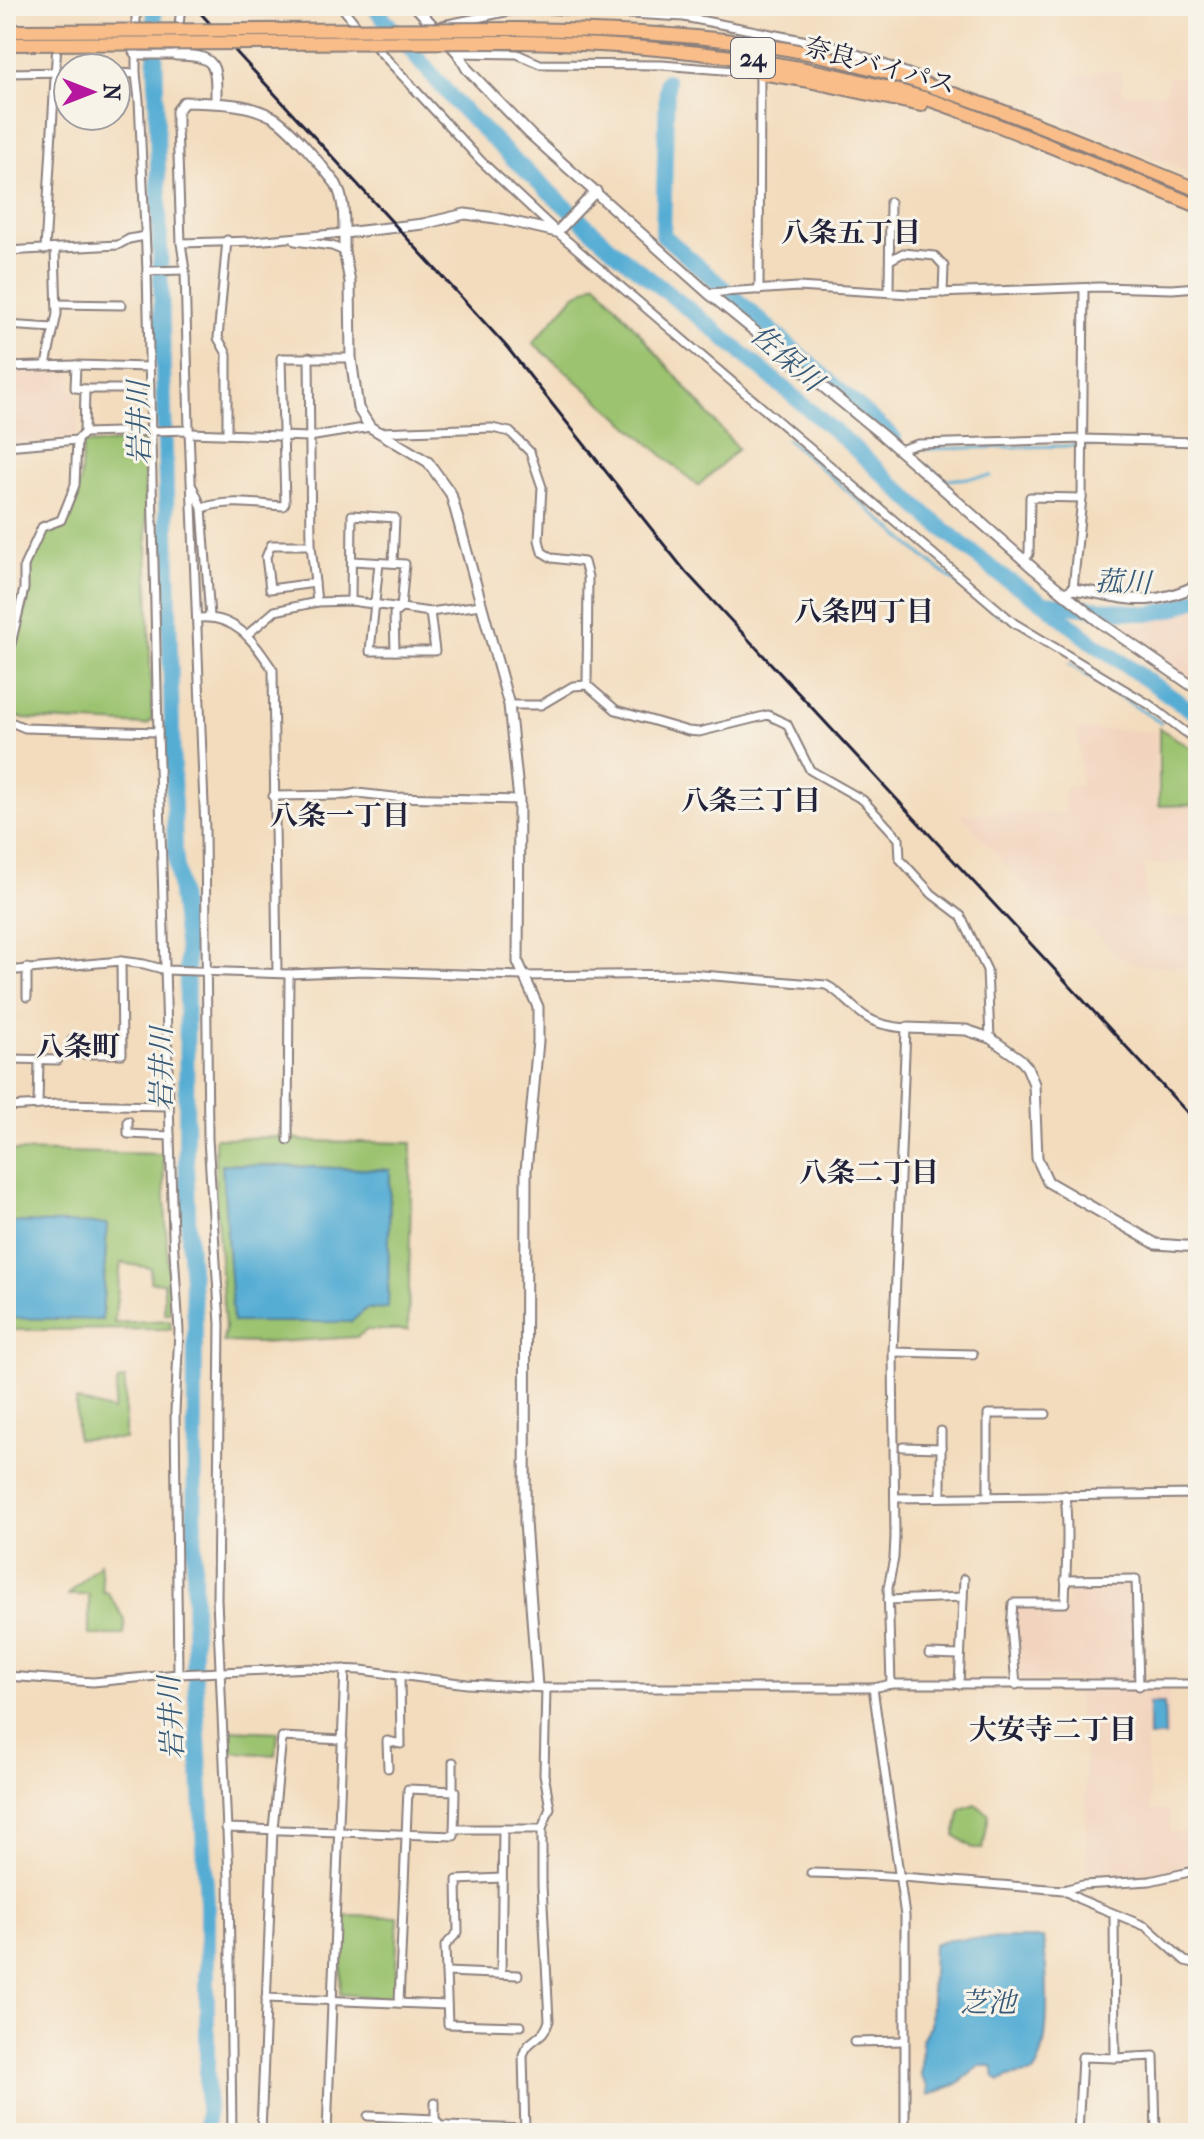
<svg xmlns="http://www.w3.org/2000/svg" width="1204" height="2139" font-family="'IM FELL French Canon','Noto Serif JP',serif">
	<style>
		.built { fill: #f2d4be }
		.green { fill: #9bc370; stroke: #5e7256; stroke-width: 2; fill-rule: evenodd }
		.water { fill: #57add4; stroke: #3c6888; stroke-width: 2 }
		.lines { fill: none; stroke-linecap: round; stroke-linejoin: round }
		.stream { stroke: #57add4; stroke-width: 3 }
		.river { stroke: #57add4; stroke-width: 16 }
		.minor-tunnel { stroke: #c9b7a3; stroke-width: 7; stroke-dasharray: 7 3.5; stroke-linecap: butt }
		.minor-casing { stroke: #8a7f7c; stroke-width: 11 }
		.tertiary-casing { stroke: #8a7f7c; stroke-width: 13 }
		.trunk-casing { stroke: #8a7f7c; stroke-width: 16 }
		.minor { stroke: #fff; stroke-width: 7 }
		.tertiary { stroke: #fff; stroke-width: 9 }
		.trunk { stroke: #f8bd89; stroke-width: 12 }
		.rail { stroke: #22223b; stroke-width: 3 }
		.trunk-bridge-casing { stroke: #8a7f7c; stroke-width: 16; stroke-linecap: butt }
		.trunk-bridge { stroke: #f8bd89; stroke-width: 12 }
		.labels { text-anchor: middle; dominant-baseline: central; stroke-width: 6; stroke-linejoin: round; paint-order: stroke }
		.shield { fill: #f7f3e8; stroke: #62616f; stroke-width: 2 }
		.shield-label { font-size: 24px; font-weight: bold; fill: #22223b }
		.street-label { font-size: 26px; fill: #22223b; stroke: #f7f3e8 }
		.neighbourhood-label { font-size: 28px; font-weight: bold; fill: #22223b; stroke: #f7f3e8 }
		.water-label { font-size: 28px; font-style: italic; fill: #375a78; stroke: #f7f3e8 }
	</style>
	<rect width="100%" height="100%" fill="#f7f3e8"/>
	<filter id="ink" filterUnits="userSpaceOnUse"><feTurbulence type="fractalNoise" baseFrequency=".0125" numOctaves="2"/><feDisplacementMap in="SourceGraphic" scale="16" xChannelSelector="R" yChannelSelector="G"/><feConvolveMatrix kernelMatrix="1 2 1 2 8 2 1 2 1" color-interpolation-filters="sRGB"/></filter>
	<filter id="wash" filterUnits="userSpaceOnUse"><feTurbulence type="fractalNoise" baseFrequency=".006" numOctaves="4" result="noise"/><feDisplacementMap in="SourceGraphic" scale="32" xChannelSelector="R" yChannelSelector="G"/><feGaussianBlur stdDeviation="1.8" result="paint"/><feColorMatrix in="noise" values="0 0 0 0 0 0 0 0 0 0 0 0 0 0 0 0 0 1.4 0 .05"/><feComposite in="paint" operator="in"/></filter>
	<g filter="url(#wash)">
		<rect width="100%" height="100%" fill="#f3dcbd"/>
		<g class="built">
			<path d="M1101,70L1118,71L1123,77V93H1165L1168,77L1198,75V176L1063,121L1069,80Z"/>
			<path d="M30,370L71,371V390L79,397L78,432L70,439L6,444V373Z"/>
			<path d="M1198,605V687L1109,624L1143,626Z"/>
			<path d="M1078,729L1156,731V808L1197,807V863L1145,864L1147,917H1198V969L1133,964L1118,957L1109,946L1081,921L1054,919L960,814L1064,813L1065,787L1081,786Z"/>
			<path d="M1124,1581L1133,1588L1135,1683L1109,1680H1021L1016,1675L1014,1627L1015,1610L1018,1607H1067L1068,1589L1071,1583Z"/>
			<path d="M1075,1688L1169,1689V1738H1146L1151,1810H1169L1170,1832L1198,1829V1868L1151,1878L1091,1882L1087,1880L1085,1759Z"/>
		</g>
		<g class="green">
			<path d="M596,282L738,449L698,486L533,343L573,297Z"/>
			<path d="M144,441L152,720L147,725L23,719L9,712L6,680L28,600L30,564L43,533L71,519L80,482L83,444Z"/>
			<path d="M1159,728L1198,752V805L1159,806Z"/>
			<path d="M292,1137L304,1141L412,1143L408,1330H367L357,1337L259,1343L223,1342L225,1328L215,1190V1138ZM222,1164L390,1170L388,1307L365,1309Z"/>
			<path d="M6,1151L163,1154L170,1313H164V1283L150,1282L151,1268L121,1263L114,1323L170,1320L171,1329L6,1330ZM12,1222L107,1225L102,1320Z"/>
			<path d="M125,1379V1439H77L76,1400L113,1411L118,1381Z"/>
			<path d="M100,1563L103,1592H107L125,1619L124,1635H89V1595H68Z"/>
			<path d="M230,1730L278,1732L276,1755L231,1752Z"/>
			<path d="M975,1804L989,1814L983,1849H974L955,1835L961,1809Z"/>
			<path d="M344,1916L398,1917L395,1995L390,1999L340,1994Z"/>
		</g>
		<g class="water">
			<path d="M222,1164L390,1170L388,1308L366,1309L351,1322H233Z"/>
			<path d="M12,1222L107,1224L102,1320L11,1318Z"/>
			<path d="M1149,1703H1164L1165,1737H1149Z"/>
			<path d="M1043,1938C1047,1969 1053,2050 1033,2073L1008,2077L1000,2081L995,2077L992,2066H980L957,2084L928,2095L927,2086L921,2076L922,2039L930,2026L933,1945L951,1939Z"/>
		</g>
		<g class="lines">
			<g class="stream">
				<path d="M787,439L937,568L999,615"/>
				<path d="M923,449L1113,445L1198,448"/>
				<path d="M926,465L946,480L991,476"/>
				<path d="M1069,664L1161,723"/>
			</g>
			<g class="river">
				<path d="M154,6L175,851L187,952L186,1152L189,1241L195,1320L194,1662L207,1903V2133"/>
				<path d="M373,6L457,104L514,160L617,253L710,326L851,445L930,518L1000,575L1044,603L1092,642L1198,715"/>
				<path d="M667,81L663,235L894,438"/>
				<path d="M1045,603L1149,614L1173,609L1198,598"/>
			</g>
		</g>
	</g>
	<g filter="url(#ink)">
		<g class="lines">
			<path class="minor-tunnel" d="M662,53V25"/>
			<g class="minor-casing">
				<g id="minor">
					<path d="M136,6V74L139,100L147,271L158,732L173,1236L179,1331L175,1412L178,1674"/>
					<path d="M341,6L361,31"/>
					<path d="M443,25L525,8L684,17L838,47L924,79"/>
					<path d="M372,43L481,161L557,232L1014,623L1150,705L1198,742"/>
					<path d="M133,52L136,55H176L181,6"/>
					<path d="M458,53L517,54L540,64L662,65L760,73L759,290"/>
					<path d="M6,73L68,72"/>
					<path d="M116,73L136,74"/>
					<path d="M177,126L181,243L185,270L189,430L205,830L208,1139L220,1324L217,1599L229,1877L232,2133"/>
					<path d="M227,240L218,338L227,354V434"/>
					<path d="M295,241L332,246L344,251"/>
					<path d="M181,243L254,241L344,233"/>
					<path d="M45,250L57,43"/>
					<path d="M6,251L118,245L129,239L145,236"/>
					<path d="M890,260L903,253L935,256L944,266L943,293"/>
					<path d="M147,271L185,270"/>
					<path d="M889,292L890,202"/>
					<path d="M708,293L798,287L910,294L1099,287L1172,289L1198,287"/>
					<path d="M57,304L122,305"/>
					<path d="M6,325L54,328"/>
					<path d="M309,357L311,545L317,602"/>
					<path d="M46,365L57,314L55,249"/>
					<path d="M76,365L75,388L85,389L84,433"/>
					<path d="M6,367L76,365L149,367"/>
					<path d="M85,389H138"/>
					<path d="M379,432L492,428L510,432L530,452L542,487L539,540L542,552L552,558L584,562L588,577L587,685"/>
					<path d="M189,433L309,437L370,427"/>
					<path d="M6,446L77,440L84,433L189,430"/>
					<path d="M899,450L918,444L1082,439L1198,442"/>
					<path d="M193,488L202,508L210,617"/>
					<path d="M202,508C229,499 255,504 283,506L285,503L281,358H351"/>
					<path d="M311,545H271L266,557L270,589L315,583"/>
					<path d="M1024,560L1029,554L1030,497L1082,498"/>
					<path d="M352,561L405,564L401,608L394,614L395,651"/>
					<path d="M379,563L370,651H435L430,612"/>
					<path d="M1073,589L1082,498L1084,288"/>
					<path d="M351,601L352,515L395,518L393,563"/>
					<path d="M198,618C236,614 254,642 273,670L277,973"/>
					<path d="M248,634L275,611L317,602L351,601L430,612L481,605"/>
					<path d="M6,665L24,589V566L42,527L61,520L75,485L77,440"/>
					<path d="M509,705H541L573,686L587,685L616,710L688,731L699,732L768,715L787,724L810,770L863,800L899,839L900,859L932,894L961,916L987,970L990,1038"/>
					<path d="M6,720L25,728L158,732"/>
					<path d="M273,796L347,795L357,793L394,797L519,800"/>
					<path d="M27,968V997"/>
					<path d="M6,971L121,961L144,964L166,970L289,974L363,971L523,976L690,974L826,985C843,993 852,1009 868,1018C879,1025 893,1027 906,1028L893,1352L895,1537L894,1558L888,1588L891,1684L873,1688L905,1916V2133"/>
					<path d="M72,1040V1048L82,1054H122L121,961"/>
					<path d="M6,1042C15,1053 9,1068 6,1082"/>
					<path d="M11,1059L58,1060"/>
					<path d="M38,1105L39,1060"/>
					<path d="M7,1107L58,1104L169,1106"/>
					<path d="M128,1121V1134L170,1136"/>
					<path d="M288,1140L289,974"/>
					<path d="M6,1144L7,1105"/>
					<path d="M893,1352L973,1354"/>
					<path d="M941,1431V1496"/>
					<path d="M903,1447L941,1448"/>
					<path d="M988,1496V1414H1046"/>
					<path d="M895,1498L1198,1494"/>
					<path d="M1065,1580L1136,1579L1139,1686"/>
					<path d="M888,1600L963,1597"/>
					<path d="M929,1654L959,1655"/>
					<path d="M6,1676L93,1682L178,1674L310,1668L361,1670L467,1684L546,1688H873"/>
					<path d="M891,1684H1198"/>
					<path d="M959,1685L964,1579"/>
					<path d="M1016,1685L1011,1627L1013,1603H1065C1066,1567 1069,1531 1065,1495"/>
					<path d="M388,1768L387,1741L401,1744L400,1677"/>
					<path d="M453,1791V1762"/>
					<path d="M226,1828C302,1830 378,1833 454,1836L455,1791L408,1789L399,2003"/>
					<path d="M454,1829H542"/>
					<path d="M811,1873C895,1874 979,1884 1063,1890L1079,1899L1147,1927L1185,1961L1198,1964"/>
					<path d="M502,1878L457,1880L458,1932L445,1946L448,2024L521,2026"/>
					<path d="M1063,1890L1083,1885L1150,1881L1198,1870"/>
					<path d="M446,1972L518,1975"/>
					<path d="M501,1974L503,1829"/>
					<path d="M266,1998L447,2005"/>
					<path d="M854,2042L904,2041"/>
					<path d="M1115,2058L1154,2056L1156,2133"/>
					<path d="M368,2116L435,2119L440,2126H447"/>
					<path d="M435,2119V2102"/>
					<path d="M6,2122H9"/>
					<path d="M261,2133L273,1829L282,1737L343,1740"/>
					<path d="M327,2133L345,1669"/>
					<path d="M447,2133V2126L525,2129"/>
					<path d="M525,2133L523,2055C529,2037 543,2041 549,2021L542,1885V1829L550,1808L544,1774L546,1688"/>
					<path d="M1078,2133L1082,2057L1115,2058L1114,1914"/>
				</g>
			</g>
			<g class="tertiary-casing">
				<g id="tertiary">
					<path d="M415,6L458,53L467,69L530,134L708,293L882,435L1034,569L1098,621L1198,690"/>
					<path d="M176,55C218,55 216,65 216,103"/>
					<path d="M177,126V111L184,102C212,103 245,102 271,116C288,124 323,167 336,184C344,200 344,215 344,233L423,224L465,214L496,218L557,232L596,191"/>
					<path d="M344,233V251L350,282L351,358L358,408L370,427L428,462L451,494L509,705L519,800L518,962L538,1007V1041L526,1171L525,1522L537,1686"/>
					<path d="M1065,593L1073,589C1128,597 1143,610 1198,585"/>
					<path d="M906,1028L966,1030L990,1038L1020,1059L1027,1067L1034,1084L1037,1158L1048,1182L1156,1244L1198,1247"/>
				</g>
			</g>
			<g class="trunk-casing">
				<g id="trunk">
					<path d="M520,29C621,31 722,34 822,56C952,85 1075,140 1198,190"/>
					<path d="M521,42C661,45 792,58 927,99C964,111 999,126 1035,140C1089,162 1144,184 1198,206"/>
					<path d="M760,73L804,80L921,105"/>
				</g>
			</g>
			<use href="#minor" class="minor"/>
			<use href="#tertiary" class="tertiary"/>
			<use href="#trunk" class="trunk"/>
			<path class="rail" d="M194,6L506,346L685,571L1198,1124"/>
			<g class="trunk-bridge-casing">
				<g id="trunk-bridge">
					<path d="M6,31L520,29"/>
					<path d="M6,44L521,42"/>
				</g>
			</g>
			<use href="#trunk-bridge" class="trunk-bridge"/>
		</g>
	</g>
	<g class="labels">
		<rect class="shield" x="731" y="38" width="44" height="40" rx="6"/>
		<g class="shield-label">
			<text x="753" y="58">24</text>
		</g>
		<g class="street-label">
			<text transform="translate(880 66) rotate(15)">奈良バイパス</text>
		</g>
		<g class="neighbourhood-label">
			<text x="851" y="232">八条五丁目</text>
			<text x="864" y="611">八条四丁目</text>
			<text x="751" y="800">八条三丁目</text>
			<text x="340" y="815">八条一丁目</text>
			<text x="78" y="1046">八条町</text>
			<text x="869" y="1172">八条二丁目</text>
			<text x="1053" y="1729">大安寺二丁目</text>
		</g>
		<g class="water-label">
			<text transform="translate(787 358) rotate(41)">佐保川</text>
			<text transform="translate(139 423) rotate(-91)">岩井川</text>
			<text transform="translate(1123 582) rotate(2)">菰川</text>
			<text transform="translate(161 1069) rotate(-90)">岩井川</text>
			<text transform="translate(171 1718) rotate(-93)">岩井川</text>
			<text x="988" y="2002">芝池</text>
		</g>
	</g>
	<rect width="1204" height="2139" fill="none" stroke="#f7f3e8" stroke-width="32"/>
	<g transform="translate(92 92) rotate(90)"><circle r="38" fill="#f7f3e8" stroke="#a29fa3" stroke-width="2"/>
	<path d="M0-6L14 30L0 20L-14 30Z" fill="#b5179e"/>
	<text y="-12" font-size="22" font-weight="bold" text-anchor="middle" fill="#22223b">N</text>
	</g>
</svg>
